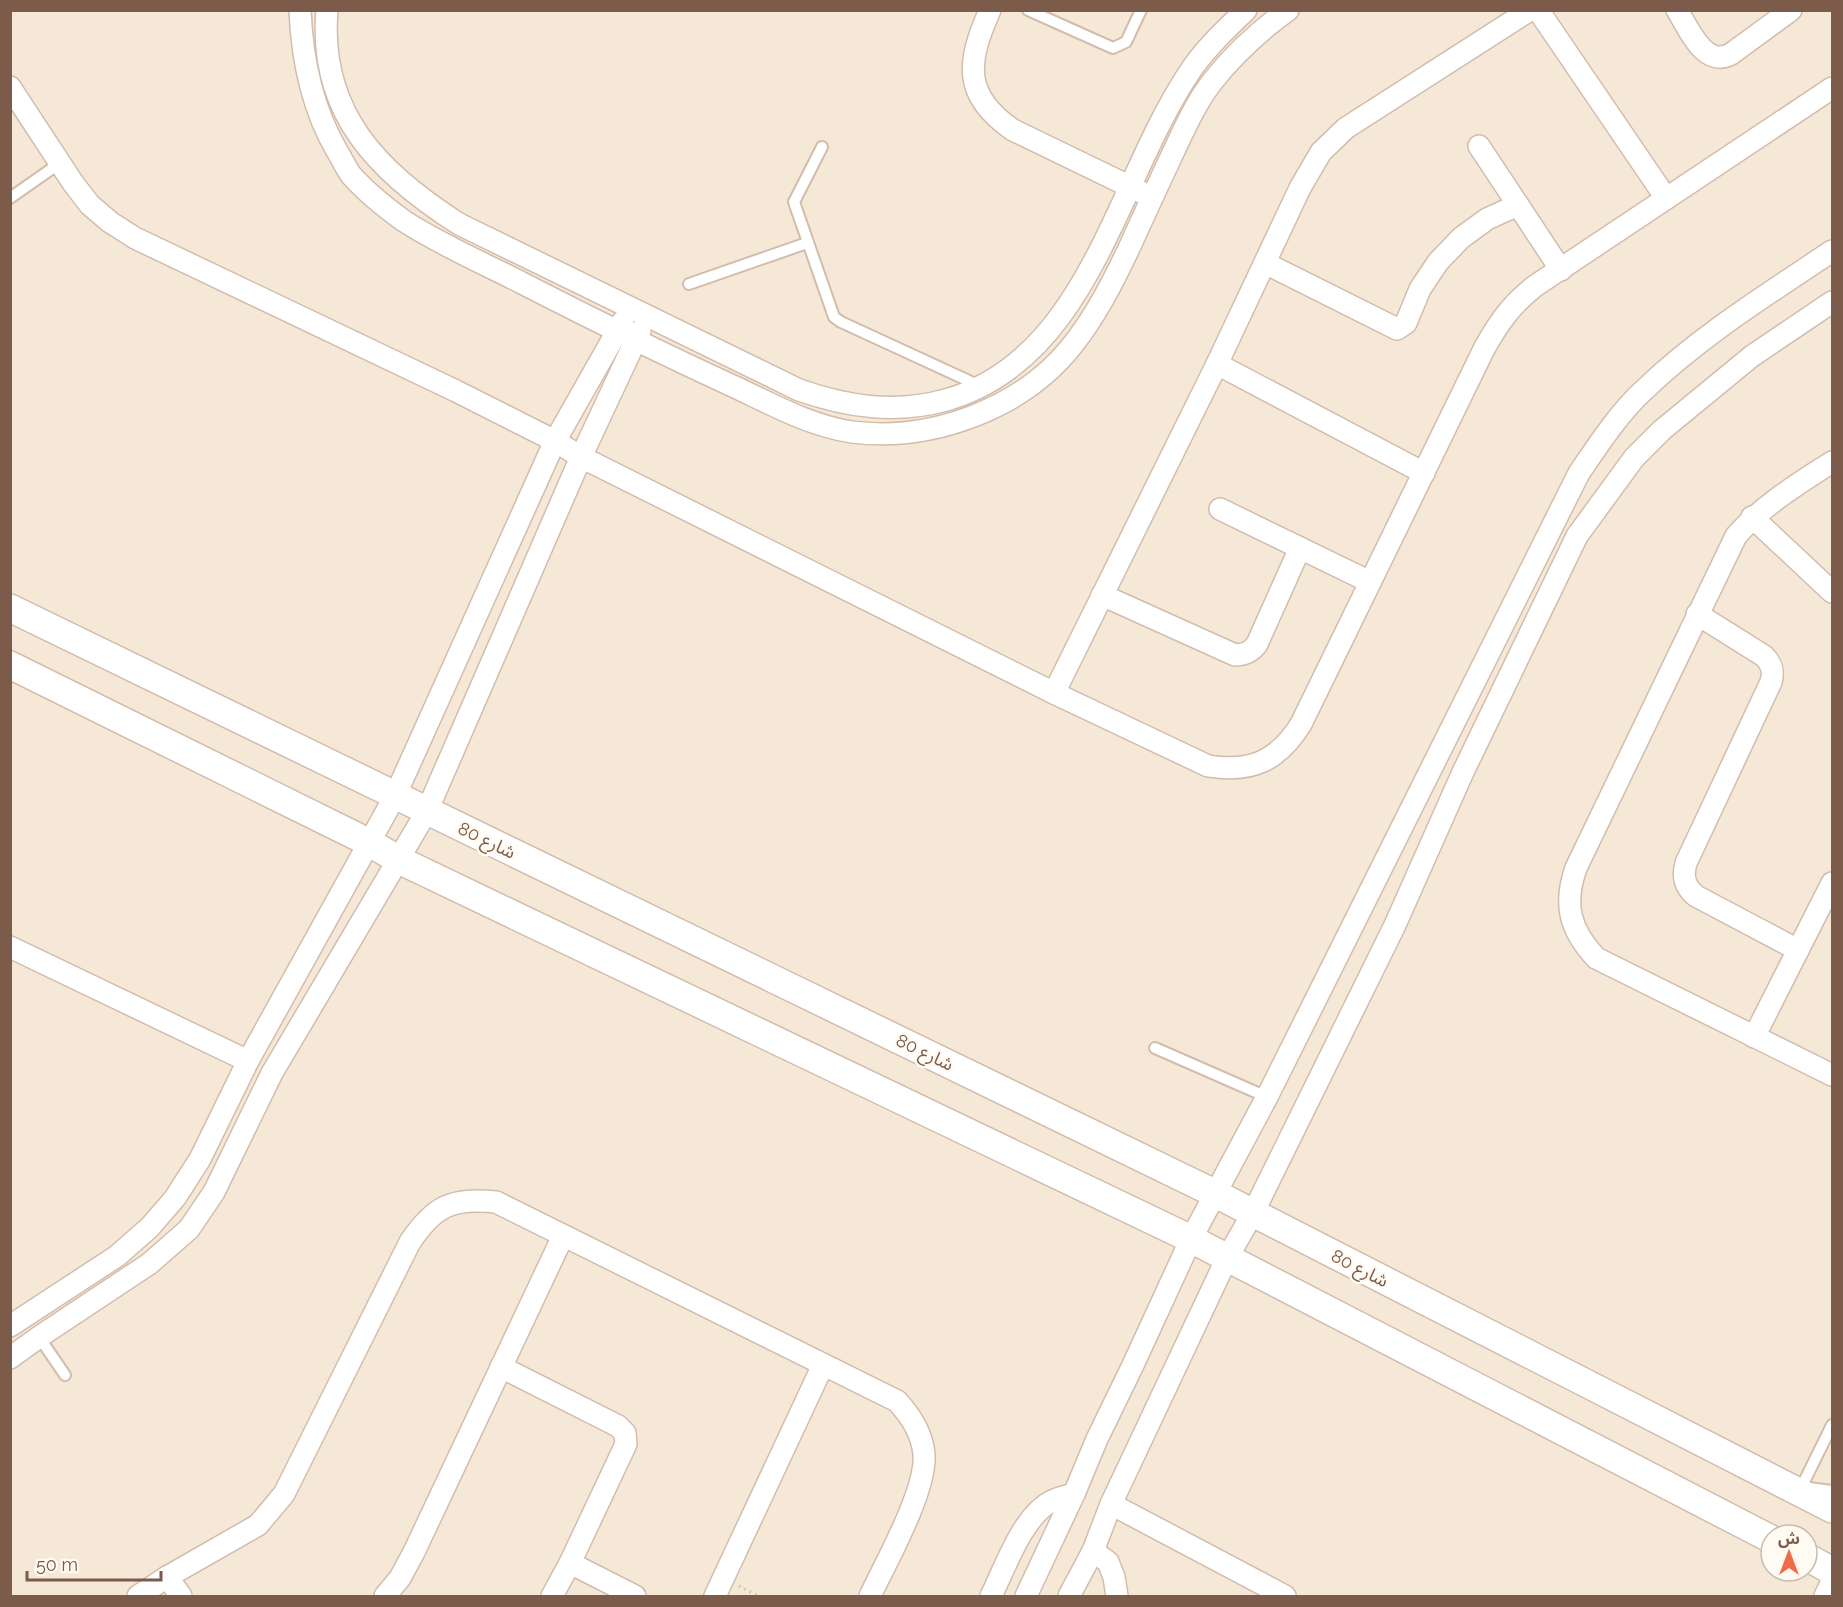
<svg xmlns="http://www.w3.org/2000/svg" width="1843" height="1607" font-family="Raleway,'Noto Sans Arabic',sans-serif">
	<style>
		.residential { fill: #f6e8d7; fill-rule: evenodd }
		.lines { fill: none; stroke-linecap: round; stroke-linejoin: round }
		.service-casing { stroke: #d2bdad; stroke-width: 14 }
		.minor-casing { stroke: #d2bdad; stroke-width: 24 }
		.tertiary-casing { stroke: #d2bdad; stroke-width: 30 }
		.path { stroke: #dcb8a1; stroke-width: 3; stroke-dasharray: 1.5 4.5; stroke-linecap: butt }
		.service { stroke: #fff; stroke-width: 10 }
		.minor { stroke: #fff; stroke-width: 21 }
		.tertiary { stroke: #fff; stroke-width: 27 }
		.labels { text-anchor: middle; dominant-baseline: central; stroke-width: 5; stroke-linejoin: round; paint-order: stroke }
		.street-label { font-size: 18px; fill: #7c5b4a; stroke: #fffaf2 }
	</style>
	<rect width="100%" height="100%" fill="#fef6ea"/>
	<path class="residential" d="M11,11H1832V1596H11ZM1771,1535H1807V1571H1771Z"/>
	<g class="lines">
		<g class="service-casing">
			<g id="service">
				<path d="M1028,10L1113,48L1126,42L1141,10"/>
				<path d="M822,147L794,202L834,317L841,322L980,386"/>
				<path d="M10,198L60,163"/>
				<path d="M689,284L807,243"/>
				<path d="M1155,1048L1267,1097"/>
				<path d="M39,1337L65,1375"/>
				<path d="M1801,1488L1832,1425"/>
				<path d="M1809,1488L1832,1491"/>
			</g>
		</g>
		<g class="minor-casing">
			<g id="minor">
				<path d="M300,10C302,59 312,108 337,151C342,159 346,168 351,175C366,192 386,208 404,221C441,245 483,263 522,283C592,319 663,354 735,387C773,405 811,426 852,432C931,442 1021,409 1071,347C1096,316 1114,280 1131,244C1144,215 1158,185 1172,155C1184,130 1195,104 1212,82C1234,54 1259,31 1288,10"/>
				<path d="M327,10C318,113 379,173 459,224L799,390C848,407 895,414 946,400C1091,359 1117,176 1193,67C1208,46 1227,28 1246,10"/>
				<path d="M990,10C967,62 962,95 1013,130L1141,192"/>
				<path d="M1538,10L1666,198"/>
				<path d="M1677,10C1689,29 1704,68 1731,54L1791,10"/>
				<path d="M10,87L73,183L90,205L110,222L135,238L456,391L555,441L581,457L1054,693L1208,766C1251,773 1278,761 1301,724L1484,349C1499,322 1511,305 1535,286L1832,88"/>
				<path d="M1479,146L1561,270"/>
				<path d="M1265,263L1397,329L1406,323L1420,289L1438,262L1461,238L1487,219L1518,205"/>
				<path d="M1217,364L1424,473"/>
				<path d="M1832,462C1798,484 1763,505 1736,536L1576,868C1563,905 1570,930 1596,958L1832,1075"/>
				<path d="M1220,509L1370,582"/>
				<path d="M1752,517L1832,592"/>
				<path d="M1102,595L1235,655C1245,655 1251,652 1257,644L1300,548"/>
				<path d="M1697,614L1764,656C1772,664 1774,671 1771,682L1686,863C1682,877 1685,887 1696,896L1798,950"/>
				<path d="M1054,693L1217,364L1300,188L1321,152L1346,128L1530,10"/>
				<path d="M10,947L248,1061"/>
				<path d="M1754,1037L1832,883"/>
				<path d="M10,1326L117,1256L150,1227L175,1198L200,1159L248,1061L395,796L555,441L623,321"/>
				<path d="M10,1358L39,1337L149,1264L189,1229L214,1192L272,1073L427,811L581,457L640,331"/>
				<path d="M501,1367L618,1426L625,1433L626,1444L570,1563L552,1596"/>
				<path d="M1111,1504L1285,1596"/>
				<path d="M1093,1551L1108,1562L1114,1577L1117,1596"/>
				<path d="M570,1563L635,1596"/>
				<path d="M167,1577L181,1596"/>
				<path d="M138,1596L167,1577L258,1525L284,1494L410,1242C435,1205 452,1198 496,1202L897,1401C911,1416 922,1433 924,1454C927,1490 886,1562 870,1596"/>
				<path d="M385,1596L400,1578L414,1552L563,1236"/>
				<path d="M715,1596L823,1365"/>
				<path d="M991,1596C1005,1568 1023,1515 1052,1501C1058,1498 1067,1496 1074,1494"/>
				<path d="M1026,1596L1074,1494L1097,1439L1133,1365L1191,1239L1267,1097L1579,473C1599,444 1618,414 1644,390C1700,336 1768,294 1832,251"/>
				<path d="M1069,1596L1093,1551L1111,1504L1227,1258L1253,1213L1395,925L1463,772L1577,536L1634,458L1662,430L1752,356L1832,302"/>
				<path d="M1825,1596L1832,1581"/>
			</g>
		</g>
		<g class="tertiary-casing">
			<g id="tertiary">
				<path d="M10,608L1214,1193L1832,1509"/>
				<path d="M10,665L370,843L399,860L1191,1239L1771,1539"/>
				<path d="M1807,1557L1832,1571"/>
			</g>
		</g>
		<path class="path" d="M739,1586L758,1596"/>
		<use href="#service" class="service"/>
		<use href="#minor" class="minor"/>
		<use href="#tertiary" class="tertiary"/>
	</g>
	<g class="labels">
		<g class="street-label">
			<text transform="translate(487 840) rotate(26)">شارع 80</text>
			<text transform="translate(925 1052) rotate(26)">شارع 80</text>
			<text transform="translate(1360 1268) rotate(27)">شارع 80</text>
		</g>
	</g>
	<rect width="1843" height="1607" fill="none" stroke="#7c5b4a" stroke-width="24"/>
	<g transform="translate(1789 1553)"><circle r="28" fill="#fffaf2" stroke="#cbbaaf" stroke-width="1.5"/>
	<path d="M0-4.5L10 22L0 15L-10 22Z" fill="#f06c47"/>
	<text y="-9" font-size="16" font-weight="bold" text-anchor="middle" fill="#7c5b4a">ش</text>
	</g>
	<path d="M27 1571v9h134v-9" fill="none" stroke="#7c5b4a" stroke-width="3"/>
	<text x="36" y="1571" font-size="18" fill="#7c5b4a" stroke="#fffaf2" stroke-width="4.5" paint-order="stroke">50 m</text>
</svg>
